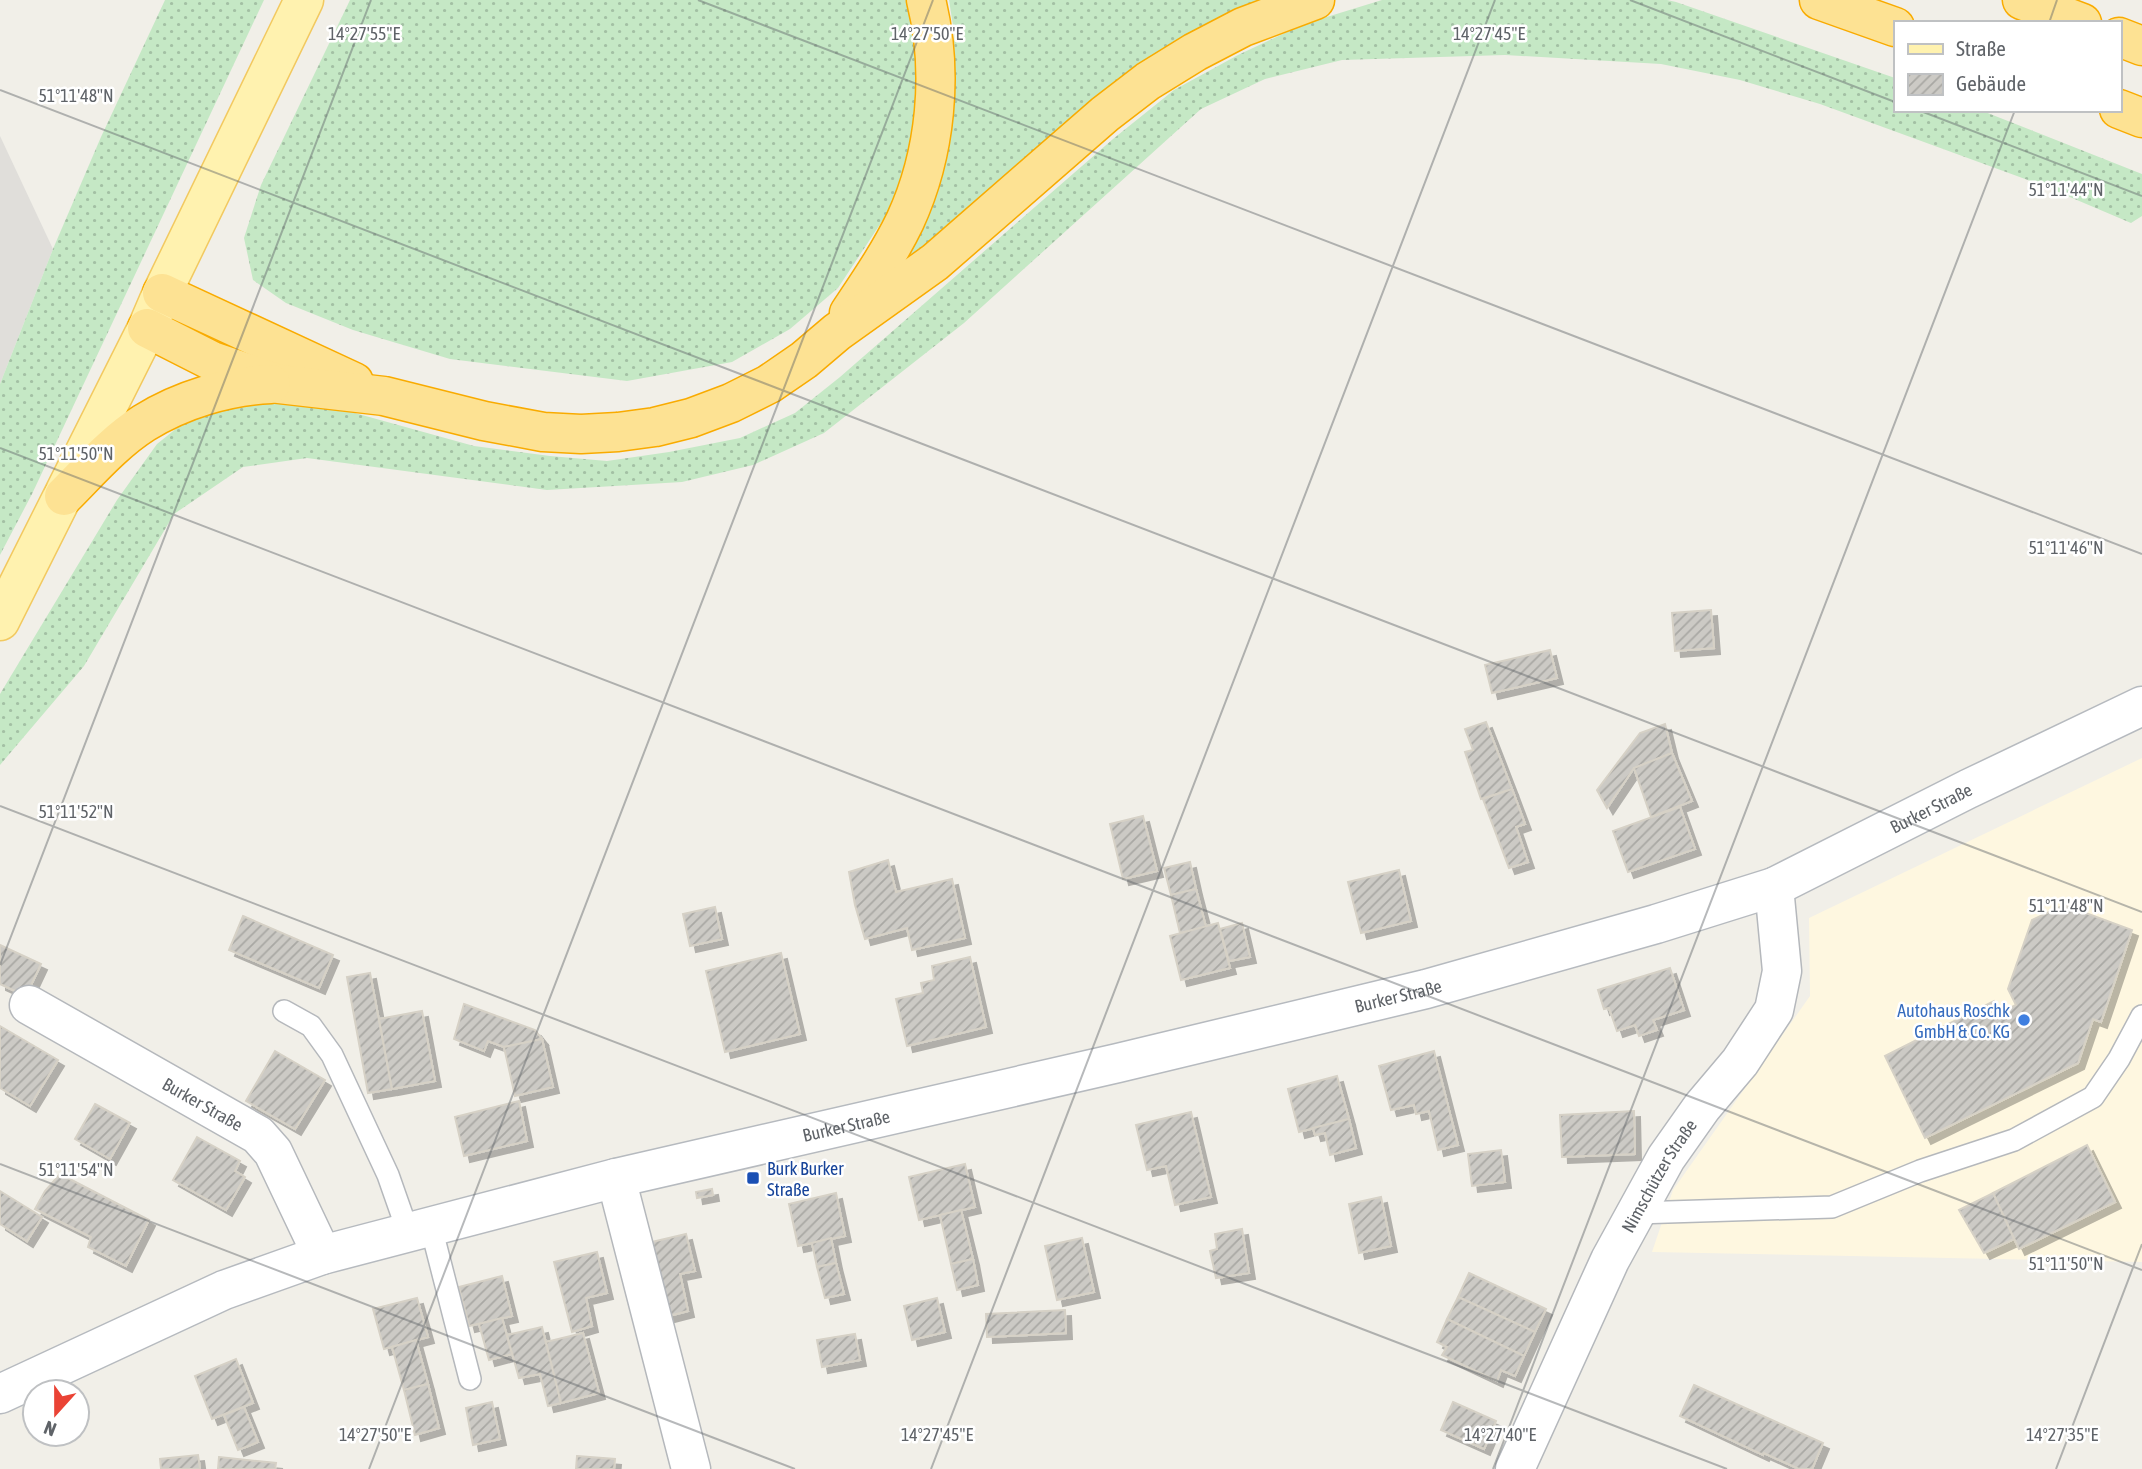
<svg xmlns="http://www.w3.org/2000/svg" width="2142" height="1469" font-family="'Asap Condensed',sans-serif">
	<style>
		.commercial { fill: #fef7e0 }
		.industrial { fill: #e0deda }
		.grass { fill: url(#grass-dots) }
		.building { fill: url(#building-hatch); stroke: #d6d1c6; stroke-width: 2; filter: url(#shadow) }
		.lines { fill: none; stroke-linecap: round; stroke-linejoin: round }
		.lane-casing { stroke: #b5b8bc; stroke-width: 24 }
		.street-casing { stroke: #b5b8bc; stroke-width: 41 }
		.secondary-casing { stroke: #b6babf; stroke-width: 41 }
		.primary-casing { stroke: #f2c960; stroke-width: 41 }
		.highway-casing { stroke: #f9ab00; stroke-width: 41 }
		.lane { stroke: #fff; stroke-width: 21 }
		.street { stroke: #fff; stroke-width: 38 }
		.secondary { stroke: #fff; stroke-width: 38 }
		.primary { stroke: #fff2af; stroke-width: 38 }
		.highway { stroke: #fde293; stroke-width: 38 }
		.ticks { fill: none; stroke: #5f6368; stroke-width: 2; stroke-opacity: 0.45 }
		.shop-dot { fill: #3f7fe0; stroke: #fff; stroke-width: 2.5 }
		.transit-dot { fill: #1a4fb4; stroke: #fff; stroke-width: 2.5 }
		.labels { text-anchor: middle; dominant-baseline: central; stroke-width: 5; stroke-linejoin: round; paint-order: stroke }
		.street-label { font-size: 18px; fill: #5f6368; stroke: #fff }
		.shop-label { font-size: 18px; fill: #366cbe; stroke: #fff; text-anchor: end }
		.transit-label { font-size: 18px; fill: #164399; stroke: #fff; text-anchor: start }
		.ticks-label { font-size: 18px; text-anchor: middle; fill: #5f6368; stroke: #fff; stroke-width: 5; stroke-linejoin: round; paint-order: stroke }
	</style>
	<defs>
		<pattern id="grass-dots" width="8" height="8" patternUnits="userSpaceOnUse" patternTransform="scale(1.75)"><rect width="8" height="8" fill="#c5e8c5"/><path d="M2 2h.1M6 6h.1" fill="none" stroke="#a3c0a4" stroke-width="1.8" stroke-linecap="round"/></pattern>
		<pattern id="building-hatch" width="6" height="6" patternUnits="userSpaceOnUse" patternTransform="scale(1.75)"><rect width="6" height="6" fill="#cccac5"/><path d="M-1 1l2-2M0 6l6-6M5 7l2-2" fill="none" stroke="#a9a8a4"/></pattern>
		<filter id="shadow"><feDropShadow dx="6" dy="6" stdDeviation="0" flood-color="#0004"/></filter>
	</defs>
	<rect width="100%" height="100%" fill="#f1efe8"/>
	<path class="commercial" d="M2142,758V1262L1652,1252L1673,1190L1810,996L1809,918Z"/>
	<path class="industrial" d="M0,136L53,249L0,384Z"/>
	<g class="grass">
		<path d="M165,0H264L32,494L0,555V384L53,249L101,137Z"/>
		<path d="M350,0H914L920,131L900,194L838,288L790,329L732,362L627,381L450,359L353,330L286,303L253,280L244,238L261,185Z"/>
		<path d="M949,0H1258L1189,36L904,265L949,143L955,83L954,32Z"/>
		<path d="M1382,0H1667L1676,2L1895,78V110H1980L2142,174V216L2131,223L2044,186L1820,104L1740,80L1661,64L1505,55L1342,60L1265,79L1201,109L964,323L824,433L753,465L682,482L547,490L307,458L243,467L174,514L84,666L0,765V694L117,500L157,444L192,416L238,404L289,399L344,410L474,446L550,456L607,461L669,452L740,438L795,413L840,377L1113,139L1174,90L1238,55L1304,24Z"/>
	</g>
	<g class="building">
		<path d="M1711,610L1714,648L1675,651L1672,613Z"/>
		<path d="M1550,650L1557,678L1492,693L1485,665Z"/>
		<path d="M1486,722L1512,789L1481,799L1465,752L1473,750L1465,729Z"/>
		<path d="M1665,724L1672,753L1634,768L1607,808L1597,790L1640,733Z"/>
		<path d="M1672,753L1692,801L1651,817L1634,768Z"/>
		<path d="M1512,789L1525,824L1516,827L1528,862L1509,868L1483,799Z"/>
		<path d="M1680,807L1695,849L1628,872L1613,831Z"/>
		<path d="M1143,816L1157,871L1123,879L1110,824Z"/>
		<path d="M888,860L896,892L952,879L965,938L912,950L907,928L865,939L855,905L849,872Z"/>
		<path d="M1190,862L1196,889L1171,895L1164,868Z"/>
		<path d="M1399,870L1411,921L1361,933L1348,882Z"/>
		<path d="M1196,889L1206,927L1180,933L1171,895Z"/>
		<path d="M2064,905L2132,930L2101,1022L2093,1019L2078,1063L1925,1138L1885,1056L1994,1001L2000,1013L2016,1005L2008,989L2032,920Z"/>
		<path d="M715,907L722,939L690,946L683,914Z"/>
		<path d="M243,916L333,955L319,988L229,950Z"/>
		<path d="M1218,923L1230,968L1181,980L1170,936Z"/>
		<path d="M1242,923L1250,957L1229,961L1220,929Z"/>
		<path d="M0,945L41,964L26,996L0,984Z"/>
		<path d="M781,953L800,1034L725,1052L706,971Z"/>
		<path d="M970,957L986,1027L907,1046L896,999L923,993L921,983L934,980L932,966Z"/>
		<path d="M1670,968L1684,1010L1653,1020L1657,1030L1639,1036L1635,1025L1617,1031L1609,1008L1604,1009L1598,990Z"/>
		<path d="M370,973L392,1089L368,1093L347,977Z"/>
		<path d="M464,1004L535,1030L542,1039L504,1047L488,1041L484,1051L454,1039Z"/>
		<path d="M422,1011L435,1081L392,1089L379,1019Z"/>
		<path d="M0,1026L58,1060L30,1106L0,1088Z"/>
		<path d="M542,1039L553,1087L515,1096L504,1047Z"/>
		<path d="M275,1051L325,1080L295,1129L246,1101Z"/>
		<path d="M1434,1051L1458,1145L1438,1150L1429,1111L1416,1114L1414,1105L1391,1110L1379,1066Z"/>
		<path d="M1337,1076L1349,1119L1299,1132L1288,1089Z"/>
		<path d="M519,1101L527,1141L464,1156L455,1117Z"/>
		<path d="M95,1104L130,1123L110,1159L75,1139Z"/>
		<path d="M1634,1111L1635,1154L1562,1157L1560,1115Z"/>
		<path d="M1191,1112L1211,1197L1175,1205L1166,1166L1147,1170L1136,1125Z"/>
		<path d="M1349,1119L1356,1148L1330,1155L1325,1133L1315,1135L1313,1128Z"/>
		<path d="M197,1137L240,1161L235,1171L245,1177L226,1210L173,1180Z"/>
		<path d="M2087,1145L2115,1202L2019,1249L1993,1193Z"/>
		<path d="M1501,1150L1505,1182L1472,1186L1468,1154Z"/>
		<path d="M965,1164L975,1207L919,1220L909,1177Z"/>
		<path d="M60,1174L149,1220L126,1266L88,1247L91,1237L35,1209L45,1191Z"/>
		<path d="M712,1189L713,1195L697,1198L696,1192Z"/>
		<path d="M0,1191L42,1217L27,1241L0,1224Z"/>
		<path d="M836,1193L845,1236L798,1246L789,1204Z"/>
		<path d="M1993,1193L2014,1239L1984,1253L1959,1210Z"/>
		<path d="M1381,1197L1391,1246L1359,1253L1349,1204Z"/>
		<path d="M961,1210L973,1259L951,1264L940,1215Z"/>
		<path d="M1242,1229L1249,1273L1216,1278L1210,1251L1217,1249L1215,1234Z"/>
		<path d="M686,1234L695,1271L680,1274L688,1311L661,1318L639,1245Z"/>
		<path d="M831,1238L836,1263L817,1267L812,1243Z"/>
		<path d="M1082,1238L1094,1292L1057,1300L1045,1246Z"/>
		<path d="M597,1252L607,1293L586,1298L592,1326L572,1332L554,1262Z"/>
		<path d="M973,1259L978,1285L957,1290L951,1264Z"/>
		<path d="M836,1263L844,1294L825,1298L817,1267Z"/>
		<path d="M1469,1273L1546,1309L1535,1332L1458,1297Z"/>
		<path d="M502,1276L512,1316L469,1326L459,1287Z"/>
		<path d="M1458,1297L1535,1332L1524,1356L1447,1319Z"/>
		<path d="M417,1298L428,1337L384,1349L373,1309Z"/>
		<path d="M937,1298L945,1332L912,1340L904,1306Z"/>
		<path d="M1065,1310L1066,1333L987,1337L986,1314Z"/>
		<path d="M502,1318L512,1354L489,1360L479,1324Z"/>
		<path d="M1447,1319L1524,1356L1515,1376L1501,1370L1497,1381L1442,1355L1447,1347L1437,1342Z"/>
		<path d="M542,1327L561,1403L548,1406L540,1374L519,1378L507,1335Z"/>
		<path d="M583,1333L599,1393L561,1403L546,1342Z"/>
		<path d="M855,1334L860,1360L822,1367L817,1340Z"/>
		<path d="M416,1340L428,1384L404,1390L392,1347Z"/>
		<path d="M236,1359L253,1403L212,1419L195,1376Z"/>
		<path d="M428,1384L439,1428L415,1435L404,1390Z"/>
		<path d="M1694,1385L1823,1443L1812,1469H1799L1764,1453L1763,1455L1680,1416Z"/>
		<path d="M492,1402L500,1439L473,1445L466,1408Z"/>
		<path d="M1453,1402L1496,1421L1484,1449L1441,1430Z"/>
		<path d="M244,1407L258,1442L238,1450L224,1415Z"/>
		<path d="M198,1455L200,1469H161L160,1459Z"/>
		<path d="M577,1456L615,1459L614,1469H576Z"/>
		<path d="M219,1457L276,1463L275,1469H218Z"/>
	</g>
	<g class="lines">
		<g class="lane-casing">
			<g id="lane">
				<path d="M284,1011L311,1026L332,1055L388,1175L408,1232"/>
				<path d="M1636,1213L1832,1207L1920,1171L2014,1140L2093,1097L2119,1059L2142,1016"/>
				<path d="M431,1227L470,1379"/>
			</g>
		</g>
		<g class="street-casing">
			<g id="street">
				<path id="s1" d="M29,1005L258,1135L273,1152L322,1255"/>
				<path d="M616,1178L691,1469"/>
				<path id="s2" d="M1515,1469L1610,1260L1666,1158L1702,1107L1740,1062L1774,1010L1782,971L1774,887"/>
			</g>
		</g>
		<g class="secondary-casing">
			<g id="secondary">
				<path id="s3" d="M0,1394L224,1290L322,1255L616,1178L1118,1063L1426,989L1656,924L1774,887L1968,789L2142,706"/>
			</g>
		</g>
		<g class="primary-casing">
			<path id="primary" d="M0,621L147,328L162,293L304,0"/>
		</g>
		<g class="highway-casing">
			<g id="highway">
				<path d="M1819,0L1895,27"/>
				<path d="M2022,0L2082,23"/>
				<path d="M2119,37L2142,46"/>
				<path d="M2119,109L2142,118"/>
				<path d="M162,293L354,382"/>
				<path d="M849,313C869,283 889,254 905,221C936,154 944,72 926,0"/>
				<path d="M147,328L212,361L279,384L384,396L484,421L543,432L581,434L618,432L655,427L691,418L731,403L769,384L804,360L837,332L935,262L1105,114L1148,81L1195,52L1243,27L1315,0"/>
				<path d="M64,496C89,471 114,442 144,423C181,400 227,386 271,384"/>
			</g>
		</g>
		<use href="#lane" class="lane"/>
		<use href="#street" class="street"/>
		<use href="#secondary" class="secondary"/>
		<use href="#primary" class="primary"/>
		<use href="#highway" class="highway"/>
	</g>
	<path class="ticks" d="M698,0L2142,554M1630,0L1895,102M2049,23L2057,0M0,90L2142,912M1918,110L2142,196M0,448L2142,1270M0,806L1727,1469M0,965L371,0M0,1164L795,1469M369,1469L933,0M931,1469L1495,0M1493,1469L2015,110M2056,1469L2142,1244"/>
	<circle class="shop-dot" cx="2024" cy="1020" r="7"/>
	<rect class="transit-dot" x="746" y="1171" width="14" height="14" rx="3.5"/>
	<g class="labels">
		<g class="street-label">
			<text stroke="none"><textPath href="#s3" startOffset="2025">Burker Straße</textPath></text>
			<text stroke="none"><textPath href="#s3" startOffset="1458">Burker Straße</textPath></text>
			<text stroke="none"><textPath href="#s1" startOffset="200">Burker Straße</textPath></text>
			<text stroke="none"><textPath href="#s3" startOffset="891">Burker Straße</textPath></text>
			<text stroke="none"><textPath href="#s2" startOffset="327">Nimschützer Straße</textPath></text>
		</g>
		<g class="shop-label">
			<text x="2010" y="1010">Autohaus Roschk<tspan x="2010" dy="21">GmbH &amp; Co. KG</tspan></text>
		</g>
		<g class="transit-label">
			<text x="767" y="1168">Burk Burker<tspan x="767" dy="21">Straße</tspan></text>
		</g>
	</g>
	<g class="ticks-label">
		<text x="927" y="40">14°27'50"E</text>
		<text x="1489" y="40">14°27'45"E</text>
		<text x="364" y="40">14°27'55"E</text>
		<text x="76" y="102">51°11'48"N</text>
		<text x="2066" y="196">51°11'44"N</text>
		<text x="76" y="460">51°11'50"N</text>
		<text x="2066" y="554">51°11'46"N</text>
		<text x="76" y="818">51°11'52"N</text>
		<text x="2066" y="912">51°11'48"N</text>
		<text x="76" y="1176">51°11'54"N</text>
		<text x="2066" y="1270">51°11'50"N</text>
		<text x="375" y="1441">14°27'50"E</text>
		<text x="937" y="1441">14°27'45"E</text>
		<text x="1500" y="1441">14°27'40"E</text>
		<text x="2062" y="1441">14°27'35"E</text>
	</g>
	<rect x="1894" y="21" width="228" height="91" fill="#ffffff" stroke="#bfc1c3" stroke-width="2"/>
	<rect x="1908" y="44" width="35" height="10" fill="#fff2af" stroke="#bfc1c3" stroke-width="2"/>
	<text x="1956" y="56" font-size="21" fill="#5f6368">Straße</text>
	<rect x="1908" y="74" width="35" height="21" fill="url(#building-hatch)" stroke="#bfc1c3" stroke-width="2"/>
	<text x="1956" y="91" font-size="21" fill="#5f6368">Gebäude</text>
	<g transform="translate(56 1413) rotate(201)"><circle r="33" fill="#ffffff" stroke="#bfc1c3" stroke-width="2"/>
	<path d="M0-5L12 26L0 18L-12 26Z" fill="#ea4335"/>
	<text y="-10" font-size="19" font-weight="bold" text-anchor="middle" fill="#5f6368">N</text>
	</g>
</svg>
